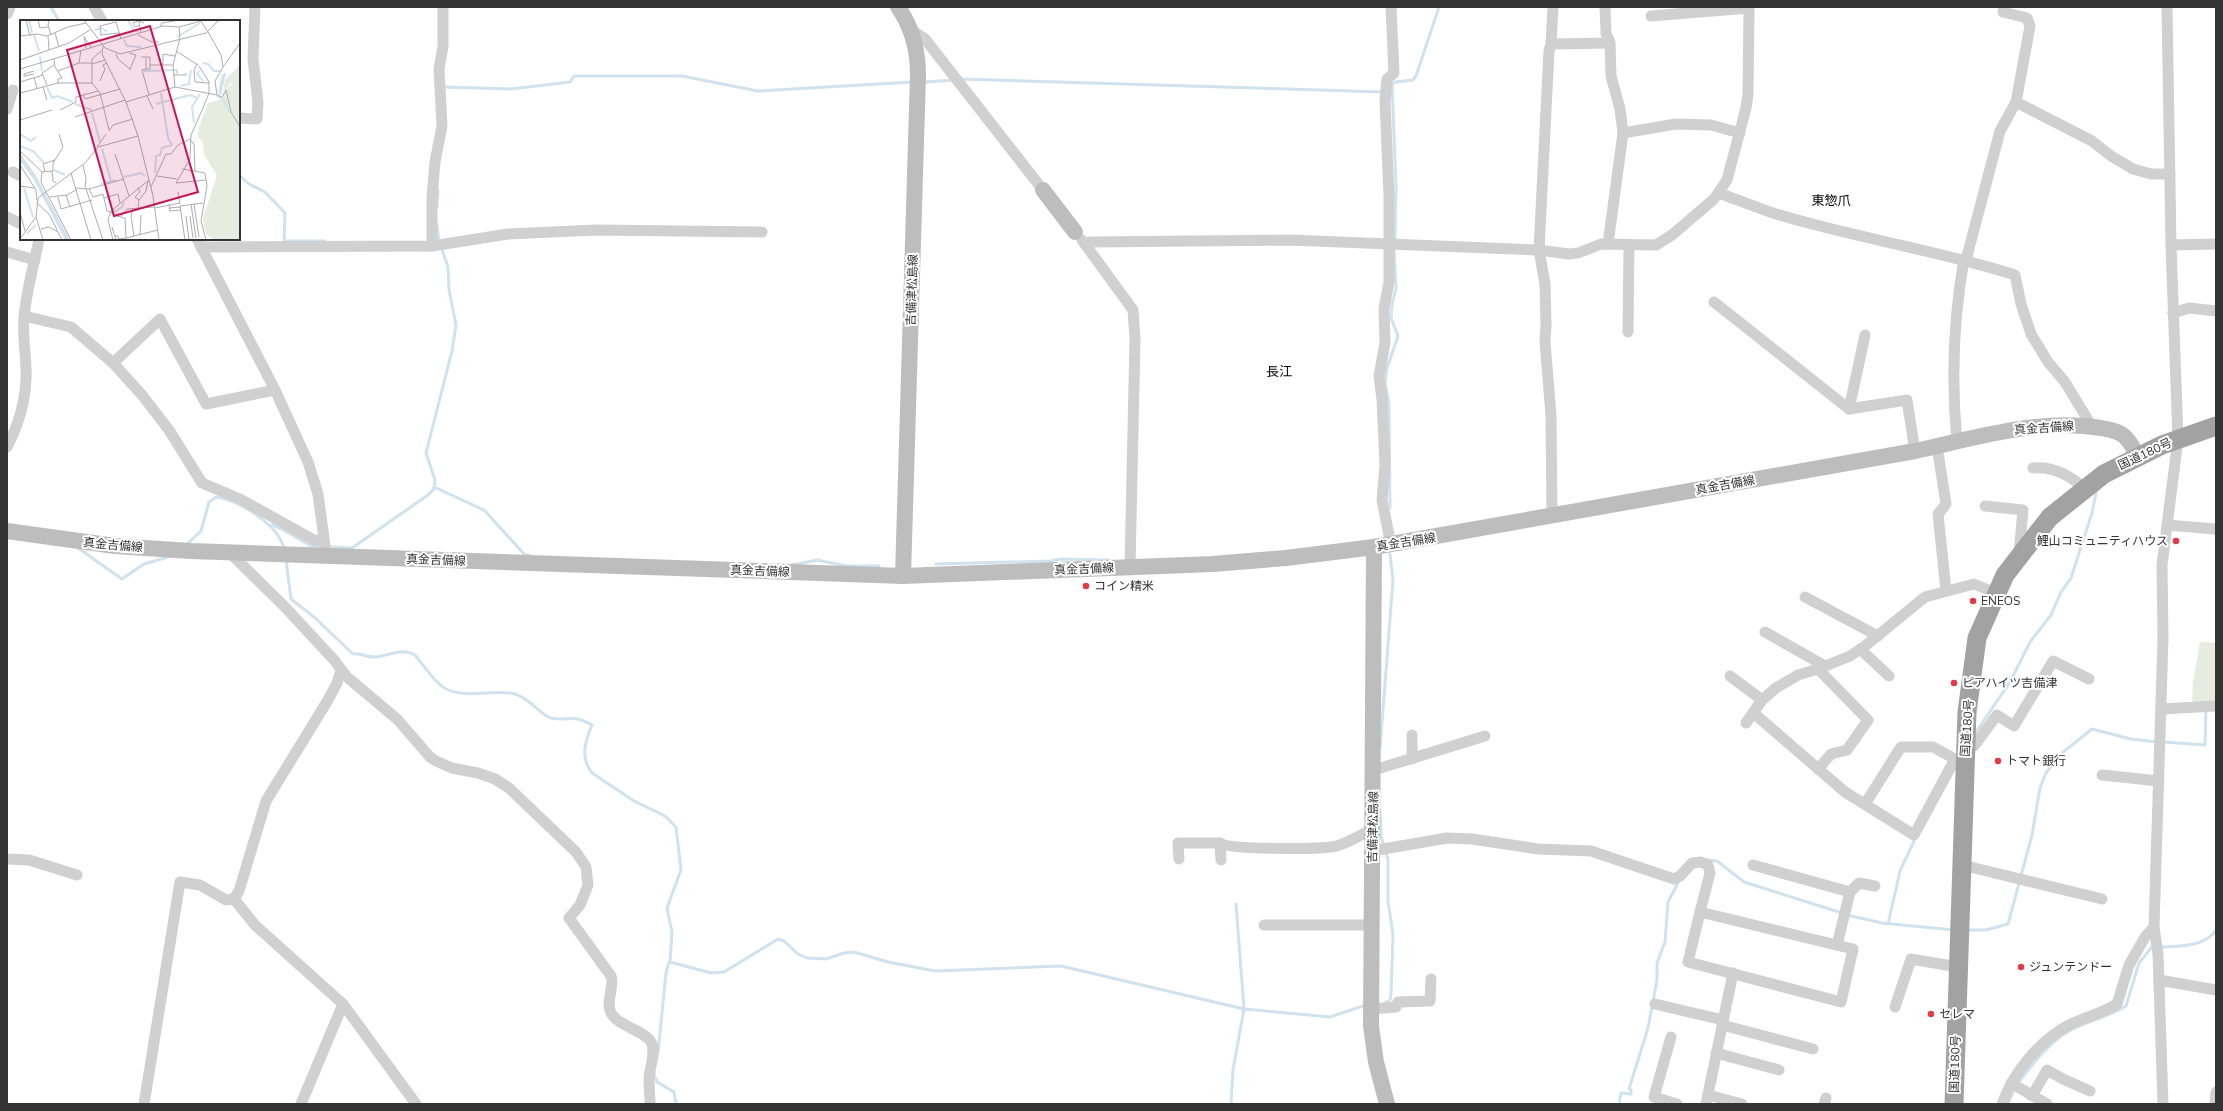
<svg xmlns="http://www.w3.org/2000/svg" width="2223" height="1111" font-family="'Nunito Sans','Noto Sans JP',sans-serif">
	<style>
		.green { fill: #e6ecdf }
		.lines { fill: none; stroke-linecap: round; stroke-linejoin: round }
		.stream { stroke: #cfe2ee; stroke-width: 3 }
		.minor { stroke: #d0d0d0; stroke-width: 11 }
		.secondary { stroke: #bdbdbd; stroke-width: 16 }
		.trunk { stroke: #a2a2a2; stroke-width: 19 }
		.poi-dot { fill: #e63946; stroke: #fff; stroke-width: 1.5 }
		.labels { text-anchor: middle; dominant-baseline: central; stroke-width: 4; stroke-linejoin: round; paint-order: stroke }
		.street-label { font-size: 12px; fill: #333; stroke: #fff }
		.poi-label { font-size: 12px; fill: #333; stroke: #fff; text-anchor: start }
		.neighbourhood-label { font-size: 13px; fill: #000; stroke: #fff }
		.inset-river { fill: none; stroke: #cfe2ee; stroke-width: 2 }
		.inset-road { fill: none; stroke: #adadad; stroke-width: 1 }
		.view { fill: #c2185b; fill-opacity: 0.15; stroke: #c2185b; stroke-width: 2 }
		.inset-edge { fill: none; stroke: #333; stroke-width: 2 }
	</style>
	<rect width="100%" height="100%" fill="#fff"/>
	<path class="green" d="M2200,642L2216,643V702L2192,703L2193,682Z"/>
	<g class="lines">
		<g class="stream">
			<path d="M51,7L59,21"/>
			<path d="M960,79L1384,92"/>
			<path d="M925,82L954,80"/>
			<path d="M445,87L511,89L570,82L574,76H682L758,91L913,82"/>
			<path d="M239,175L249,184L265,192L285,213L284,241H325"/>
			<path d="M437,208L438,190"/>
			<path d="M437,224L439,242"/>
			<path d="M1395,241L1396,186L1392,85L1395,82L1413,80L1416,76L1439,7"/>
			<path d="M434,487L484,510L525,555H529"/>
			<path d="M1390,508L1389,404L1385,382L1387,368L1398,336L1391,318L1392,305L1396,288L1394,249"/>
			<path d="M272,525L282,529L311,546L352,548L428,495L434,489L435,480L426,453L452,351L456,325L449,290L448,267L441,247"/>
			<path d="M186,545L201,531L209,502L216,497C239,500 279,525 284,549"/>
			<path d="M78,548L122,579L144,564L168,557"/>
			<path d="M286,560L291,599L314,617L353,654C360,652 367,658 375,657C389,656 402,647 415,655C440,686 442,697 485,693C495,693 505,691 515,694C531,699 540,715 551,718C568,722 572,713 592,725C585,741 580,758 592,773L634,801L665,816L676,827L681,870L667,908L672,932L670,962L711,973L724,972L778,939L784,941L798,954L807,958L826,959L844,953L854,952L888,962L935,971L1061,966L1244,1009L1330,1017L1366,1005"/>
			<path d="M936,564L1051,561L1061,559L1109,560"/>
			<path d="M792,565L817,560L846,566H879"/>
			<path d="M1974,735L2010,682L2030,642L2051,615L2061,592L2071,578L2092,513L2096,493"/>
			<path d="M2163,742L2205,745L2206,709"/>
			<path d="M1380,748L1393,580L1390,554"/>
			<path d="M1380,811L1381,836L1388,860V901L1393,935L1391,994L1390,1000L1385,1003"/>
			<path d="M1708,860L1717,861L1744,882L1842,913"/>
			<path d="M1847,915L1882,923L1954,930"/>
			<path d="M1888,924L1900,871L1916,837"/>
			<path d="M1966,930H1986L2008,924L2032,835L2040,788L2046,773L2062,753L2092,729L2131,739L2157,742"/>
			<path d="M658,1053L666,973L669,962"/>
			<path d="M654,1074L657,1082L674,1092L676,1104"/>
			<path d="M2017,1084C2033,1064 2051,1039 2075,1028C2092,1020 2110,1016 2126,1006L2139,963L2151,948C2172,945 2203,950 2216,930"/>
			<path d="M1231,1104L1233,1070L1244,1009L1236,904"/>
			<path d="M1619,1104L1621,1093L1631,1094V1090L1629,1089L1648,1028L1657,980V963L1665,942L1668,902L1679,881"/>
			<path d="M2008,1104L2014,1089"/>
		</g>
		<g class="minor">
			<path d="M94,7L102,21"/>
			<path d="M1605,7L1606,33L1610,43L1611,76L1620,109L1623,133L1608,244"/>
			<path d="M2004,7L2003,12L2027,18L2030,26L2016,102"/>
			<path d="M7,14L10,7"/>
			<path d="M1651,16L1749,8"/>
			<path d="M911,30L925,39L1043,190"/>
			<path d="M1551,44L1553,7"/>
			<path d="M7,109L13,90"/>
			<path d="M239,118L257,119L258,102L253,59L255,7"/>
			<path d="M1623,133L1676,124L1711,125L1740,133"/>
			<path d="M13,172L21,176"/>
			<path d="M1719,193C1738,200 1757,208 1776,214C1855,238 1937,250 2015,275L2021,304L2031,334L2048,362L2065,382L2088,420V426"/>
			<path d="M7,217L21,224"/>
			<path d="M197,239L275,390L308,462L318,494L325,546"/>
			<path d="M1082,240L1133,310L1135,339L1130,567"/>
			<path d="M1086,244L1090,242L1290,240L1539,250L1569,254L1578,253L1601,244L1656,245L1672,235L1714,199L1727,180L1746,108L1748,94L1749,7"/>
			<path d="M2171,245L2216,244"/>
			<path d="M432,246V198L435,162L442,126L439,69L443,46V7"/>
			<path d="M201,247L432,246L508,234L596,230L762,232"/>
			<path d="M7,252L35,260"/>
			<path d="M1966,260L2000,131L2016,102L2092,141L2111,156L2133,169L2151,174H2170"/>
			<path d="M1714,302L1849,409L1907,400L1915,451"/>
			<path d="M2173,313L2189,308L2216,311"/>
			<path d="M24,316L71,327L113,363L142,395L169,430L202,483L240,499L314,540L324,541"/>
			<path d="M1628,332L1629,245"/>
			<path d="M113,363L160,319L206,404L275,390"/>
			<path d="M1849,409L1865,335"/>
			<path d="M1957,442C1951,379 1953,321 1964,259"/>
			<path d="M1937,446L1946,504L1938,514L1946,591"/>
			<path d="M7,447C18,426 25,402 26,379C27,358 22,339 24,318C26,292 34,265 39,239"/>
			<path d="M2033,468C2053,466 2071,476 2085,489"/>
			<path d="M1985,506L2023,510L2019,554"/>
			<path d="M1552,517L1551,415L1545,342L1546,325L1545,284L1539,250L1549,51L1551,44L1610,43"/>
			<path d="M2167,525L2215,529"/>
			<path d="M1391,545L1382,500L1385,465L1382,399L1379,376L1385,343L1384,309L1389,282V196L1385,101L1387,79L1394,73L1391,7"/>
			<path d="M229,552L285,607L334,660L347,677L397,719L430,757L436,761L452,768L478,773L495,779L509,788L576,852L586,867L588,885L580,905L569,918L611,976C615,987 605,1001 611,1013C619,1027 644,1030 651,1042C657,1052 649,1068 649,1079C649,1087 650,1096 650,1104"/>
			<path d="M1805,597L1878,636"/>
			<path d="M1765,632L1825,666"/>
			<path d="M1860,649L1889,676"/>
			<path d="M1730,676L1762,700"/>
			<path d="M2161,709L2216,706"/>
			<path d="M1757,716L1845,792L1914,835L1955,759L1965,760"/>
			<path d="M1746,723L1762,700L1776,688L1798,675L1818,669L1850,656L1865,646L1925,597L1974,584L1996,593"/>
			<path d="M1412,735V759"/>
			<path d="M1965,749L1974,746L1997,715L2014,726L2053,661L2089,679"/>
			<path d="M1818,769L1831,754L1847,750L1868,720L1818,669"/>
			<path d="M1374,770L1485,736"/>
			<path d="M2102,775L2159,781"/>
			<path d="M1865,804L1901,747H1933L1955,759"/>
			<path d="M1220,843L1221,860"/>
			<path d="M1372,851L1447,838L1472,839L1538,849L1591,851L1674,879L1680,876L1692,863L1701,862L1708,865L1710,873L1700,912"/>
			<path d="M7,859L29,860L77,875"/>
			<path d="M1179,859L1178,843H1220C1229,850 1315,849 1331,847C1344,846 1361,834 1373,829"/>
			<path d="M1753,865L1850,892"/>
			<path d="M1962,865L2102,899"/>
			<path d="M234,899L255,925L343,1004L416,1104"/>
			<path d="M234,899L239,891L266,801L328,700L337,683L341,670"/>
			<path d="M1700,912L1853,949L1841,1002L1688,962Z"/>
			<path d="M1264,925H1370"/>
			<path d="M1837,945L1850,892L1859,883L1875,886"/>
			<path d="M2159,980L2216,990"/>
			<path d="M1655,1004L1723,1020"/>
			<path d="M1895,1007L1911,959L1958,967"/>
			<path d="M1371,1009L1396,1007L1398,1002L1430,1001L1431,979"/>
			<path d="M1722,1025L1813,1049"/>
			<path d="M1671,1037L1654,1097L1677,1104"/>
			<path d="M1716,1053L1779,1070"/>
			<path d="M2011,1083L2047,1104"/>
			<path d="M1708,1095L1742,1104"/>
			<path d="M2032,1096L2047,1070L2063,1079L2090,1091"/>
			<path d="M144,1104L180,882L200,885L226,900L234,899"/>
			<path d="M301,1104L343,1004"/>
			<path d="M1706,1104L1733,973"/>
			<path d="M1824,1104L1826,1098"/>
			<path d="M2002,1104C2014,1071 2040,1040 2071,1024C2086,1017 2103,1013 2117,1004L2129,965L2145,937L2154,927"/>
			<path d="M2163,1104L2158,954L2154,927L2163,638L2162,565L2178,439L2171,245L2167,7"/>
			<path d="M2215,1104L2216,1092"/>
		</g>
		<g class="secondary">
			<path d="M898,7C912,27 918,51 918,75L903,576"/>
			<path d="M1043,190L1075,232"/>
			<path d="M7,531L115,546L191,551L903,576L1213,564L1286,558L1374,547L1915,451C1975,438 2039,418 2101,428C2109,430 2117,430 2124,436C2130,441 2134,449 2137,456"/>
			<path d="M1374,547L1371,1026L1376,1062L1387,1104"/>
		</g>
		<path class="trunk" d="M1954,1104L1967,712L1977,638L2005,575L2050,517L2104,474L2162,445L2216,426"/>
	</g>
	<g class="poi-dot">
		<circle cx="2176" cy="541" r="4"/>
		<circle cx="1086" cy="586" r="4"/>
		<circle cx="1973" cy="601" r="4"/>
		<circle cx="1954" cy="683" r="4"/>
		<circle cx="1998" cy="761" r="4"/>
		<circle cx="2021" cy="967" r="4"/>
		<circle cx="1931" cy="1014" r="4"/>
	</g>
	<g class="labels">
		<g class="street-label">
			<text transform="translate(912 290) rotate(-88)">吉備津松島線</text>
			<text transform="translate(2044 428) rotate(-4)">真金吉備線</text>
			<text transform="translate(2145 454) rotate(-25)">国道180号</text>
			<text transform="translate(1725 485) rotate(-10)">真金吉備線</text>
			<text transform="translate(1406 542) rotate(-9)">真金吉備線</text>
			<text transform="translate(113 545) rotate(5)">真金吉備線</text>
			<text transform="translate(436 560) rotate(2)">真金吉備線</text>
			<text transform="translate(1084 569) rotate(-2)">真金吉備線</text>
			<text transform="translate(760 571) rotate(2)">真金吉備線</text>
			<text transform="translate(1967 728) rotate(-86)">国道180号</text>
			<text transform="translate(1373 827) rotate(-89)">吉備津松島線</text>
			<text transform="translate(1955 1064) rotate(-88)">国道180号</text>
		</g>
		<g class="poi-label">
			<text x="2168" y="541" text-anchor="end">鯉山コミュニティハウス</text>
			<text x="1094" y="586">コイン精米</text>
			<text x="1981" y="601">ENEOS</text>
			<text x="1962" y="683">ピアハイツ吉備津</text>
			<text x="2006" y="761">トマト銀行</text>
			<text x="2029" y="967">ジュンテンドー</text>
			<text x="1939" y="1014">セレマ</text>
		</g>
		<g class="neighbourhood-label">
			<text x="1831" y="201">東惣爪</text>
			<text x="1279" y="372">長江</text>
		</g>
	</g>
	<g transform="translate(20 20)">
		<rect width="220" height="220" fill="#fff"/>
		<path d="M220,45V220H194L185,213L183,199L197,155L184,135L183,123L178,116L179,107L188,83L202,79L205,70L213,64L212,62L203,72L205,60Z" fill="#e6ecdf"/>
		<path d="M0,133L15,154L50,220H45L14,160L1,142Z" fill="#cfe2ee"/>
		<path class="inset-river" d="M9,0L12,13M108,0L113,9L118,12M75,10L82,8L87,12M14,15L19,31M157,17L180,3M104,20L107,26L121,27M20,36L22,51M183,43L188,44L194,51H200M124,51L157,50V54M179,51L177,54L183,61M161,66L169,64L171,50M27,67L32,78L37,76L53,82M199,73L203,54M200,75L205,53M197,76L204,80L209,92M55,84L72,90M136,84L170,75L177,78M72,93L80,122M174,103L172,87L180,74M0,114L11,121L16,117M0,126L13,131L24,143M82,129L91,161M34,150L45,155M135,153L136,136L140,135L142,128L152,125L148,118L141,73M104,157L121,153L125,156M80,164L96,160M4,168L13,197M92,193L102,187L104,182M7,213L16,205"/>
		<path class="inset-road" d="M6,0L10,16M18,0L20,8L28,7M29,0L28,5L31,15M64,0L85,28L100,34L186,13L199,0M180,0L188,12M119,1L113,3L115,7L120,5M96,2L101,19M140,7L142,3L159,0M35,13L39,27M121,13L119,1L124,3M81,14L80,6L96,2M80,15L99,13M118,15L132,22H139M0,16L17,14L27,16L48,7L66,3M28,16L29,30M64,16L66,28M64,17L71,27M83,26L82,34L106,82L118,116L133,176L139,220M61,30L59,43H72M156,31L178,45M109,33L116,35L110,49M96,34L98,39L111,50M121,37H130V49H126V38M34,39L35,47L42,58L38,59V63M0,40L49,23L70,10M72,44L85,40M177,44L174,50L175,62L189,63M130,45H153M143,45V34L155,36M179,46L189,62V73L183,88M203,47L220,23M0,49L143,6L159,7L181,1M126,49L122,50L129,75M14,51L4,54V56L14,54M38,51L59,43M153,55H166V53M14,57L17,69M80,61L85,49L83,45L87,43M0,62L23,55M72,63V39L81,31M27,65L22,53L34,45M23,67L27,80M155,67L153,45L160,18L159,7M0,73L38,63H72L80,73L89,110M63,75L65,79L100,69M197,75L202,77L206,70L211,92L220,107M127,76L133,89M106,82L155,67L197,75L195,61L203,47L201,35L188,12M183,88L171,115L170,139L156,163L186,160M40,90L56,82V77L78,71M55,97L105,80M0,100L32,90M89,111L93,105L113,99M170,120L174,124L175,151M77,127L86,114M0,131L22,152L33,151V143L43,127L39,114M95,134L109,176M0,145L16,170L17,180M63,145L66,158L65,168M162,149L185,153L187,166L181,201L186,220M32,151L33,161L36,163M22,152L21,162L51,220M25,152L23,144L35,140M51,153L71,220M137,156L157,159M0,166L14,168M118,167L120,172L115,177L119,180M131,167L146,134H151L158,125L170,119M56,168L69,169L104,159M66,169L83,220M69,169L73,177L83,174L87,191L91,192M158,172L160,184M46,175L50,187M30,177L47,175L56,170M38,177L41,189L72,180M84,178L98,174L100,183M17,183L29,194L42,220M149,184L150,191L161,190M171,184L176,218M174,184L179,217M113,188L111,196L114,216M118,188L119,180L126,171L128,161M135,188L160,183M149,188L161,187M0,192L5,211M91,192L93,195L105,198L106,218L138,210M101,196L107,189L134,187M166,196L169,220M170,196L173,218M16,197L23,220M92,207L96,220M21,209L29,207L38,212M120,214L121,195M95,216H98L99,219L106,218M0,219L16,197L18,178L65,143L78,127L118,116M93,220L88,200L91,191L129,160M165,220L160,186L183,183"/>
		<path class="view" d="M130,6L178,172L94,196L47,30Z"/>
		<rect width="220" height="220" class="inset-edge"/>
	</g>
	<rect width="2223" height="1111" fill="none" stroke="#333333" stroke-width="16"/>
</svg>
